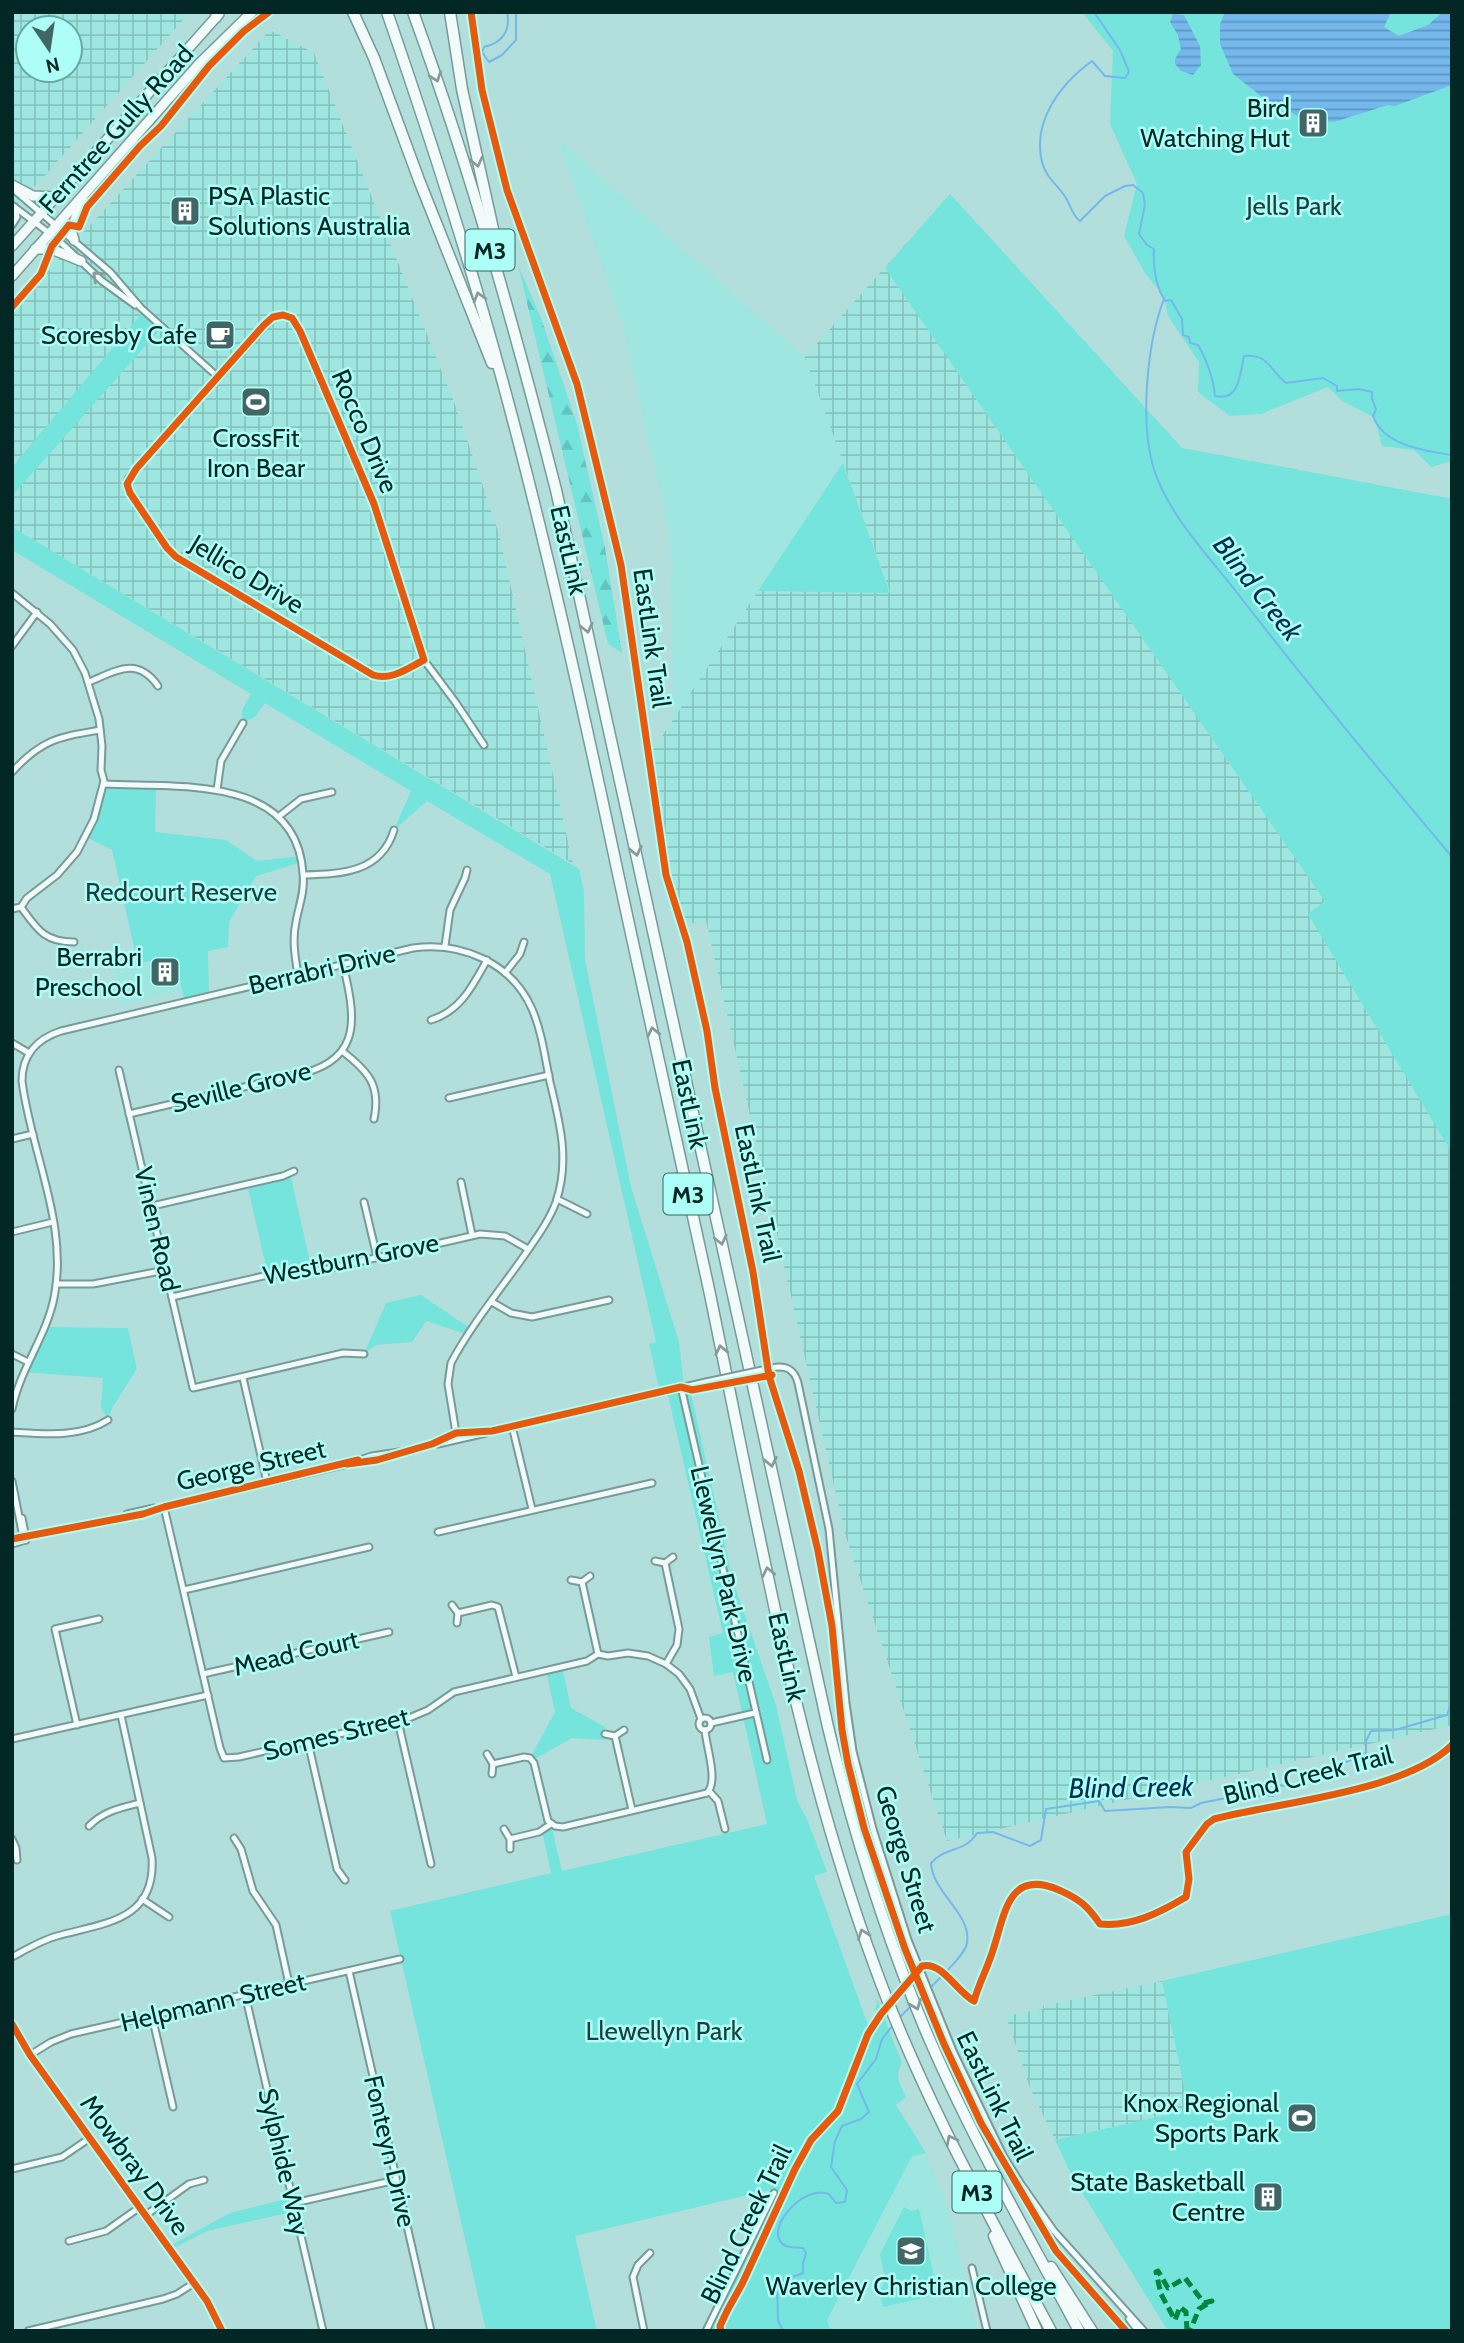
<svg xmlns="http://www.w3.org/2000/svg" width="1464" height="2343" font-family="Cabin,sans-serif">
	<style>
		.built { fill: #9ee6df }
		.industrial { fill: url(#industrial-grid); fill-rule: evenodd }
		.green { fill: #74e4dd }
		.forest { fill: url(#forest-firs) }
		.water { fill: url(#water-rules) }
		.lines { fill: none; stroke-linecap: round; stroke-linejoin: round }
		.stream { stroke: #74b8ec; stroke-width: 2 }
		.minor-casing { stroke: #769b98; stroke-width: 9 }
		.primary-casing { stroke: #769b98; stroke-width: 12 }
		.motorway-casing { stroke: #769b98; stroke-width: 13 }
		.minor { stroke: #f3fafa; stroke-width: 5 }
		.primary { stroke: #f3fafa; stroke-width: 9 }
		.motorway { stroke: #f3fafa; stroke-width: 10 }
		.minor-bridge-casing { stroke: #769b98; stroke-width: 9; stroke-linecap: butt }
		.minor-bridge { stroke: #f3fafa; stroke-width: 5 }
		.quiet { stroke: #00873e; stroke-width: 5; stroke-dasharray: 10 5; stroke-linecap: butt }
		.cycleway-casing { stroke: #adfef7; stroke-width: 11 }
		.cycleway { stroke: #e8590c; stroke-width: 7 }
		.oneway { stroke: #879b9a }
		.labels { text-anchor: middle; dominant-baseline: central; stroke-width: 5; stroke-linejoin: round; paint-order: stroke }
		.shield { fill: #adfef7; stroke: #366864; stroke-width: 2 }
		.shield-label { font-size: 24px; font-weight: bold; fill: #032725 }
		.poi-label { font-size: 26px; fill: #032725; stroke: #adfef7; text-anchor: end }
		.street-label { font-size: 26px; fill: #032725; stroke: #adfef7 }
		.park-label { font-size: 26px; fill: #1c3e3c; stroke: #adfef7 }
		.water-label { font-size: 28px; font-style: italic; fill: #012d50; stroke: #adfef7 }
	</style>
	<defs>
		<pattern id="industrial-grid" width="8" height="8" patternUnits="userSpaceOnUse" patternTransform="scale(1.75)"><rect width="8" height="8" fill="#9ee6df"/><path d="M0 4h8M4 0v8" fill="none" stroke="#86c5bf"/></pattern>
		<pattern id="forest-firs" width="22" height="20" patternUnits="userSpaceOnUse" patternTransform="scale(1.75)"><rect width="22" height="20" fill="#74e4dd"/><path d="M5 1l3.5 6h-7zM16 11l3.5 6h-7z" fill="#63c4be"/></pattern>
		<pattern id="water-rules" width="6" height="5" patternUnits="userSpaceOnUse" patternTransform="scale(1.75)"><rect width="6" height="5" fill="#74b8ec"/><path d="M0 2.5h6" fill="none" stroke="#5d96bf"/></pattern>
	</defs>
	<rect width="100%" height="100%" fill="#b2dfdb"/>
	<g class="built">
		<path d="M558,139L805,357L843,463L674,719L670,536L623,326Z"/>
		<path d="M166,957L176,964L183,991L122,1005L113,969Z"/>
		<path d="M926,2153L952,2220L977,2331H831L826,2320L912,2156Z"/>
	</g>
	<g class="industrial">
		<path d="M12,12H190L41,180L12,209ZM28,28H70V70H28Z"/>
		<path d="M270,30L314,53L456,407L499,534L573,864L12,527V467L18,461L12,456V310Z"/>
		<path d="M950,194L1182,448L1452,499V1725L947,1841L845,1534L706,921L685,925L670,888L651,753L758,591L890,592L805,357Z"/>
		<path d="M1162,1981L1189,2110L1055,2140L1030,2088L1006,2016L1043,2009V2006Z"/>
	</g>
	<g class="green">
		<path d="M1082,12H1452V461L1431,467L1414,450L1382,446L1375,418L1342,401L1328,387L1261,414L1230,416L1198,392L1199,362L1168,316L1164,297L1145,273L1124,236L1137,184L1110,124L1113,51Z"/>
		<path d="M950,194L1182,448L1452,499V1153L1308,914L1325,901L885,268Z"/>
		<path d="M144,311L162,327L12,496V467Z"/>
		<path d="M843,463L890,593L758,591Z"/>
		<path d="M12,527L579,869L584,892L585,960L631,1187L679,1342L684,1386L689,1385L733,1581L776,1705L797,1800L807,1819L827,1872L814,1876L869,2028L874,2022L877,1999L902,2063C894,2076 900,2084 906,2097L896,2105L926,2153L912,2156L827,2320L831,2331H706L774,2193V2189L575,2236L597,2331H486L390,1911L551,1873L542,1831L551,1824L562,1871L767,1824L733,1672L714,1676L709,1637L723,1633L667,1391L660,1392L649,1344L656,1342L550,874L427,801L394,830L411,791L265,703L255,717L243,723L242,710L251,694L12,550Z"/>
		<path d="M103,787H156L155,832L226,840L257,861L300,856L302,862L256,876L229,922L228,947L208,951L209,996L185,1002L176,964L165,957L138,964L112,850L86,837Z"/>
		<path d="M290,1173L312,1271L268,1275L247,1184Z"/>
		<path d="M421,1295L473,1330L469,1335L426,1321L412,1342L376,1345L364,1354L386,1303Z"/>
		<path d="M45,1327L128,1328L137,1369L112,1408L108,1420L101,1407L103,1378L23,1372Z"/>
		<path d="M562,1667L571,1708L605,1727L604,1740L572,1738L533,1760L530,1758L555,1712L546,1670Z"/>
		<path d="M1452,1914V2331H1168L1073,2178L1055,2140L1189,2110L1162,1981Z"/>
		<path d="M293,2197L296,2211L207,2231L170,2250L168,2247L230,2213Z"/>
		<path d="M904,2207L911,2211L919,2209L938,2295L883,2307L880,2292L885,2280L880,2254Z"/>
	</g>
	<path class="forest" d="M518,265L541,318L577,424L605,548L622,653L608,644Z"/>
	<g class="water">
		<path d="M1225,12H1391L1384,27L1399,36L1428,25L1443,12H1452V85L1395,106L1388,105L1334,122L1302,118L1266,100L1233,74L1220,44V24Z"/>
		<path d="M1173,14L1184,15L1200,46L1201,65L1193,75L1181,71L1175,64V59L1181,49L1178,35L1170,22Z"/>
	</g>
	<g class="lines">
		<g class="stream">
			<path d="M507,12C511,31 502,43 484,47L482,52L489,62L502,55L516,40V12"/>
			<path d="M1094,12L1120,50L1129,72L1125,78L1105,76L1092,61C1060,84 1032,122 1042,162C1046,178 1058,185 1066,198C1071,206 1072,215 1080,221L1105,196L1125,186L1133,185L1143,193L1145,205L1139,234L1147,245L1154,249C1153,267 1155,285 1165,301L1171,300L1182,319L1183,335L1189,337L1190,343L1198,345C1207,360 1214,381 1215,396C1240,402 1240,373 1244,356C1270,354 1269,370 1286,383L1323,378L1337,386V391L1359,389L1372,392V399L1376,409L1373,416C1383,445 1424,451 1452,455"/>
			<path d="M1164,299C1147,343 1140,421 1153,466C1167,514 1208,555 1238,594C1307,683 1379,770 1452,857"/>
			<path d="M947,1971C954,1963 965,1953 967,1943C972,1914 932,1892 931,1863C946,1846 965,1853 977,1833L993,1832L1030,1846L1041,1840L1046,1809L1099,1801L1105,1811L1170,1807L1191,1808L1201,1803L1226,1798L1240,1800L1266,1795L1273,1796L1279,1785L1291,1787L1366,1753V1741L1371,1731L1395,1730L1447,1715L1452,1702"/>
			<path d="M917,2001L940,1978"/>
			<path d="M899,2018L910,2007"/>
			<path d="M783,2331L778,2320L777,2283L803,2273V2263L806,2253L803,2248C798,2247 791,2248 786,2246C760,2233 803,2183 829,2194L836,2203L845,2202L847,2190L831,2167L835,2141L842,2126L861,2119L869,2112L857,2084L876,2059L882,2039L893,2025"/>
		</g>
		<g class="minor-casing">
			<g id="minor">
				<path d="M12,188L110,272L141,308L218,377"/>
				<path d="M12,205L57,239L102,281L135,305"/>
				<path d="M12,225L17,217L15,208"/>
				<path d="M12,593L50,624L73,650L85,673L99,719L102,746L101,770L104,781L94,819L77,852L57,875L27,898L21,907L12,909"/>
				<path d="M12,646L37,612"/>
				<path d="M424,660C408,668 391,681 373,675L176,557L167,548L128,489V479L136,469L273,317C287,312 293,319 300,331L374,504L424,660L456,703L484,745"/>
				<path d="M89,682C116,671 137,656 158,686"/>
				<path d="M12,772C42,739 59,737 100,730"/>
				<path d="M104,784C175,788 297,773 303,874C305,891 299,905 296,922C292,939 295,957 298,975"/>
				<path d="M217,790L221,761L243,723"/>
				<path d="M278,817L301,799L332,792"/>
				<path d="M304,875C341,874 381,873 394,830"/>
				<path d="M21,907C37,929 44,942 74,942"/>
				<path d="M445,946L450,910L465,878L467,870"/>
				<path d="M505,973L520,954L524,942"/>
				<path d="M431,1020C461,1011 473,985 487,960"/>
				<path d="M12,1043L29,1053"/>
				<path d="M342,1051C368,1071 381,1085 374,1119"/>
				<path d="M119,1070L193,1388L343,1353L364,1354"/>
				<path d="M449,1098L549,1075"/>
				<path d="M129,1114L304,1073C365,1057 354,1012 343,964"/>
				<path d="M12,1139L33,1134"/>
				<path d="M461,1182L472,1235"/>
				<path d="M557,1199L587,1214"/>
				<path d="M364,1202L377,1257"/>
				<path d="M152,1206L283,1176L294,1171"/>
				<path d="M12,1232L53,1222"/>
				<path d="M56,1284H93L166,1270"/>
				<path d="M172,1297L268,1275L323,1270L480,1234L505,1236L528,1249"/>
				<path d="M492,1302L511,1313L532,1317L609,1300"/>
				<path d="M12,1354L28,1362"/>
				<path d="M771,1368C785,1365 794,1368 798,1383L829,1529L846,1703L853,1751L873,1829L908,1940L953,2051L1003,2155L1021,2184L1054,2231L1144,2331"/>
				<path d="M243,1378L267,1482"/>
				<path d="M681,1387L767,1760"/>
				<path d="M12,1409C20,1369 46,1337 54,1298C69,1225 31,1153 22,1081C22,1056 36,1039 61,1031L413,948C461,941 512,963 532,1009C542,1032 545,1058 550,1082C560,1123 570,1161 556,1202C549,1221 537,1237 526,1253C501,1289 471,1325 451,1363L448,1384L456,1433L460,1438"/>
				<path d="M512,1426L532,1509"/>
				<path d="M12,1432C44,1434 80,1438 108,1420"/>
				<path d="M438,1444L486,1433"/>
				<path d="M398,1453L432,1444L456,1433L492,1431L706,1382"/>
				<path d="M361,1462L388,1456"/>
				<path d="M12,1481L23,1537L26,1540"/>
				<path d="M164,1507L220,1748L224,1758L239,1757L409,1718L428,1710L454,1692L587,1661L598,1654L608,1656L628,1653L648,1656L666,1664L679,1674L690,1689L701,1719"/>
				<path d="M127,1514L154,1508"/>
				<path d="M22,1518L26,1538"/>
				<path d="M438,1532L652,1483"/>
				<path d="M12,1539L143,1514L164,1507L347,1464L372,1456L399,1452"/>
				<path d="M12,1544L26,1540"/>
				<path d="M655,1561L665,1563L673,1557"/>
				<path d="M665,1563L679,1629L677,1645L666,1664"/>
				<path d="M571,1580L582,1582L590,1576"/>
				<path d="M582,1582L598,1654"/>
				<path d="M184,1590L369,1547"/>
				<path d="M452,1605L458,1613L457,1623"/>
				<path d="M458,1613L492,1605L498,1607L516,1677"/>
				<path d="M203,1674L389,1632"/>
				<circle cx="705" cy="1724" r="6"/>
				<path d="M398,1721L431,1864"/>
				<path d="M711,1723L755,1713"/>
				<path d="M77,1725L55,1629L99,1619"/>
				<path d="M605,1734L615,1736L624,1730"/>
				<path d="M615,1736L632,1810"/>
				<path d="M12,1739L208,1695"/>
				<path d="M308,1742L337,1869L345,1880"/>
				<path d="M487,1754L493,1764L492,1774"/>
				<path d="M493,1764L524,1757L530,1758L534,1763L548,1821L555,1826L563,1827L707,1793C719,1781 706,1747 705,1730"/>
				<path d="M709,1791L718,1801L725,1829"/>
				<path d="M89,1826C104,1811 120,1808 140,1803"/>
				<path d="M504,1829L510,1839V1849"/>
				<path d="M234,1838L241,1849L253,1891L276,1925L289,1984"/>
				<path d="M12,1839L16,1848L17,1860"/>
				<path d="M510,1839L539,1832L551,1824"/>
				<path d="M142,1899L169,1917"/>
				<path d="M12,1957C27,1949 42,1940 57,1936C102,1923 156,1922 152,1858L121,1715"/>
				<path d="M349,1971L431,2331"/>
				<path d="M245,1994L323,2331"/>
				<path d="M152,2016L173,2107"/>
				<path d="M12,2024L30,2055L207,2301L222,2331"/>
				<path d="M30,2055L51,2042L71,2034L400,1959"/>
				<path d="M12,2169L62,2157L90,2138"/>
				<path d="M294,2203L396,2180"/>
				<path d="M146,2215L189,2184L204,2180"/>
				<path d="M69,2241L106,2231L140,2207"/>
				<path d="M972,2268L987,2331"/>
				<path d="M1129,2319L1138,2331"/>
				<path d="M28,2331L163,2299L177,2294L194,2283"/>
				<path d="M644,2331L633,2277L638,2265L650,2253"/>
				<path d="M706,2331L774,2193"/>
			</g>
		</g>
		<g class="primary-casing">
			<g id="primary">
				<path d="M12,185L33,196L55,197"/>
				<path d="M74,240L71,230L83,199"/>
				<path d="M12,246L219,14"/>
				<path d="M35,249H51L81,261"/>
				<path d="M12,276L199,64L252,12"/>
			</g>
		</g>
		<g class="motorway-casing">
			<g id="motorway">
				<path d="M353,12L374,58L419,180L492,363"/>
				<path d="M387,12C428,131 467,251 500,372C545,536 582,703 617,869C647,1008 678,1147 708,1285C756,1514 795,1751 876,1970C922,2096 988,2213 1051,2331"/>
				<path d="M413,12C470,168 515,329 556,490L828,1727C853,1830 884,1931 925,2029C969,2133 1026,2231 1079,2331"/>
				<path d="M450,12L462,89L501,265"/>
				<path d="M216,17L218,12"/>
				<path d="M994,2236L1037,2331"/>
				<path d="M1051,2267L1092,2331"/>
			</g>
		</g>
		<use href="#minor" class="minor"/>
		<use href="#primary" class="primary"/>
		<use href="#motorway" class="motorway"/>
		<g class="minor-bridge-casing">
			<path id="minor-bridge" d="M706,1382L771,1368"/>
		</g>
		<use href="#minor-bridge" class="minor-bridge"/>
		<path class="quiet" d="M1187,2331L1186,2312L1180,2307L1175,2320L1161,2294L1156,2272L1158,2271L1168,2288L1185,2278L1204,2303L1212,2301L1199,2309L1190,2331"/>
		<g class="cycleway-casing">
			<g id="cycleway">
				<path d="M471,12L482,90L507,190L577,384L621,565L666,875L687,942L707,1031L715,1088L753,1272L769,1376L799,1471L818,1551L832,1626L842,1730L848,1764L864,1828L905,1949L944,2044L981,2123L1056,2251L1126,2331"/>
				<path d="M12,307L41,274L52,246L69,225L79,227L87,207L140,146L161,126L209,66L244,31L269,12"/>
				<path d="M283,315L292,318L300,331L374,504L424,660C408,668 391,681 373,675L176,557L167,548L130,493L127,484L136,469L264,325L273,317Z"/>
				<path d="M347,1464L377,1460L432,1444L456,1433L492,1431L681,1387L692,1390L772,1375"/>
				<path d="M12,1539L143,1514L164,1507L358,1460"/>
				<path d="M12,2024L30,2055L207,2301L222,2331"/>
				<path d="M721,2331L720,2326L727,2311L742,2284L795,2169L811,2140L838,2111L868,2034L881,2014L922,1966C942,1961 956,1991 974,2001C979,1983 988,1967 993,1950C1005,1914 1008,1868 1059,1890C1079,1899 1087,1905 1100,1924C1132,1927 1159,1913 1186,1897L1189,1879L1186,1852L1207,1824L1214,1819C1279,1802 1405,1792 1452,1745"/>
			</g>
		</g>
		<use href="#cycleway" class="cycleway"/>
	</g>
	<defs><path id="oneway-chevron" d="M-2-3.5L2.5 0L-2 3.5" fill="none" stroke-width="1.6" stroke-linecap="round" stroke-linejoin="round" transform="scale(1.75)"/></defs>
	<g class="oneway">
		<use href="#oneway-chevron" transform="translate(436 77) rotate(71)"/>
		<use href="#oneway-chevron" transform="translate(477 162) rotate(77)"/>
		<use href="#oneway-chevron" transform="translate(97 276) rotate(-137)"/>
		<use href="#oneway-chevron" transform="translate(479 297) rotate(-106)"/>
		<use href="#oneway-chevron" transform="translate(587 628) rotate(77)"/>
		<use href="#oneway-chevron" transform="translate(636 851) rotate(78)"/>
		<use href="#oneway-chevron" transform="translate(653 1032) rotate(-102)"/>
		<use href="#oneway-chevron" transform="translate(721 1240) rotate(77)"/>
		<use href="#oneway-chevron" transform="translate(721 1350) rotate(-102)"/>
		<use href="#oneway-chevron" transform="translate(771 1462) rotate(78)"/>
		<use href="#oneway-chevron" transform="translate(768 1572) rotate(-102)"/>
		<use href="#oneway-chevron" transform="translate(863 1934) rotate(-110)"/>
		<use href="#oneway-chevron" transform="translate(916 2005) rotate(68)"/>
		<use href="#oneway-chevron" transform="translate(951 2140) rotate(-117)"/>
	</g>
	<defs>
		<g id="building-square" transform="scale(1.575)"><rect x="-9" y="-9" width="18" height="18" rx="4" fill="#406765" stroke="#adfef7"/><path d="M-4-6H4V6H1V3H-1V6H-4ZM-2.5-4.3h1.7v1.8h-1.7ZM.8-4.3h1.7v1.8H.8ZM-2.5-1h1.7V.8h-1.7ZM.8-1h1.7V.8H.8Z" fill="#fff"/></g>
		<g id="cafe-square" transform="scale(1.575)"><rect x="-9" y="-9" width="18" height="18" rx="4" fill="#406765" stroke="#adfef7"/><path d="M-5.5-4.5H6V0H3Q3 3.5 0 3.5H-2.5Q-5.5 3.5-5.5 0ZM3-3.2v2h1.7v-2ZM-6 4.5H4V6H-6Z" fill="#fff"/></g>
		<g id="stadium-square" transform="scale(1.575)"><rect x="-9" y="-9" width="18" height="18" rx="4" fill="#406765" stroke="#adfef7"/><path d="M0-5a6.5 5 0 1 0 0 10a6.5 5 0 1 0 0-10ZM-3.5-1.8h7v3.6h-7Z" fill="#fff"/></g>
		<g id="school-square" transform="scale(1.575)"><rect x="-9" y="-9" width="18" height="18" rx="4" fill="#406765" stroke="#adfef7"/><path d="M0-5L7-2L0 1L-7-2ZM-4 1L0 2.5L4 1V4Q0 6-4 4Z" fill="#fff"/></g>
	</defs>
	<g fill-rule="evenodd">
		<use href="#building-square" x="1313" y="123"/>
		<use href="#building-square" x="185" y="211"/>
		<use href="#cafe-square" x="220" y="335"/>
		<use href="#stadium-square" x="256" y="402"/>
		<use href="#building-square" x="165" y="972"/>
		<use href="#stadium-square" x="1302" y="2118"/>
		<use href="#building-square" x="1268" y="2197"/>
		<use href="#school-square" x="911" y="2251"/>
	</g>
	<g class="labels">
		<g class="shield">
			<rect x="465.5" y="229.5" width="49" height="41" rx="5"/>
			<rect x="663.5" y="1173.5" width="49" height="41" rx="5"/>
			<rect x="952.5" y="2171.5" width="49" height="41" rx="5"/>
		</g>
		<g class="shield-label">
			<text x="490" y="250">M3</text>
			<text x="688" y="1194">M3</text>
			<text x="977" y="2192">M3</text>
		</g>
		<g class="poi-label">
			<text x="1290" y="108">Bird<tspan x="1290" dy="30">Watching Hut</tspan></text>
			<text x="208" y="196" text-anchor="start">PSA Plastic<tspan x="208" dy="30">Solutions Australia</tspan></text>
			<text x="197" y="335">Scoresby Cafe</text>
			<text x="256" y="438" text-anchor="middle">CrossFit<tspan x="256" dy="30">Iron Bear</tspan></text>
			<text x="142" y="957">Berrabri<tspan x="142" dy="30">Preschool</tspan></text>
			<text x="1279" y="2103">Knox Regional<tspan x="1279" dy="30">Sports Park</tspan></text>
			<text x="1245" y="2182">State Basketball<tspan x="1245" dy="30">Centre</tspan></text>
			<text x="911" y="2286" text-anchor="middle">Waverley Christian College</text>
		</g>
		<g class="street-label">
			<text transform="translate(116 129) rotate(-48)">Ferntree Gully Road</text>
			<text transform="translate(365 431) rotate(67)">Rocco Drive</text>
			<text transform="translate(569 550) rotate(77)">EastLink</text>
			<text transform="translate(247 574) rotate(31)">Jellico Drive</text>
			<text transform="translate(652 638) rotate(82)">EastLink Trail</text>
			<text transform="translate(322 969) rotate(-13)">Berrabri Drive</text>
			<text transform="translate(241 1087) rotate(-14)">Seville Grove</text>
			<text transform="translate(690 1104) rotate(78)">EastLink</text>
			<text transform="translate(758 1193) rotate(78)">EastLink Trail</text>
			<text transform="translate(157 1229) rotate(77)">Vinen Road</text>
			<text transform="translate(351 1259) rotate(-11)">Westburn Grove</text>
			<text transform="translate(251 1465) rotate(-13)">George Street</text>
			<text transform="translate(724 1574) rotate(77)">Llewellyn Park Drive</text>
			<text transform="translate(296 1653) rotate(-13)">Mead Court</text>
			<text transform="translate(787 1657) rotate(77)">EastLink</text>
			<text transform="translate(336 1734) rotate(-14)">Somes Street</text>
			<text transform="translate(1308 1775) rotate(-14)">Blind Creek Trail</text>
			<text transform="translate(906 1859) rotate(73)">George Street</text>
			<text transform="translate(213 2002) rotate(-13)">Helpmann Street</text>
			<text transform="translate(995 2096) rotate(64)">EastLink Trail</text>
			<text transform="translate(390 2151) rotate(77)">Fonteyn Drive</text>
			<text transform="translate(284 2162) rotate(77)">Sylphide Way</text>
			<text transform="translate(135 2165) rotate(54)">Mowbray Drive</text>
			<text transform="translate(746 2224) rotate(-64)">Blind Creek Trail</text>
		</g>
		<g class="park-label">
			<text x="1294" y="206">Jells Park</text>
			<text x="181" y="892">Redcourt Reserve</text>
			<text x="664" y="2031">Llewellyn Park</text>
		</g>
		<g class="water-label">
			<text transform="translate(1258 588) rotate(52)">Blind Creek</text>
			<text transform="translate(1131 1787) rotate(-1)">Blind Creek</text>
		</g>
	</g>
	<rect width="1464" height="2343" fill="none" stroke="#032725" stroke-width="28"/>
	<g transform="translate(49 49) rotate(167)"><circle r="33" fill="#adfef7" stroke="#69a8a3" stroke-width="2"/>
	<path d="M0-5L12 26L0 18L-12 26Z" fill="#406765"/>
	<text y="-10" font-size="19" font-weight="bold" text-anchor="middle" fill="#032725">N</text>
	</g>
</svg>
